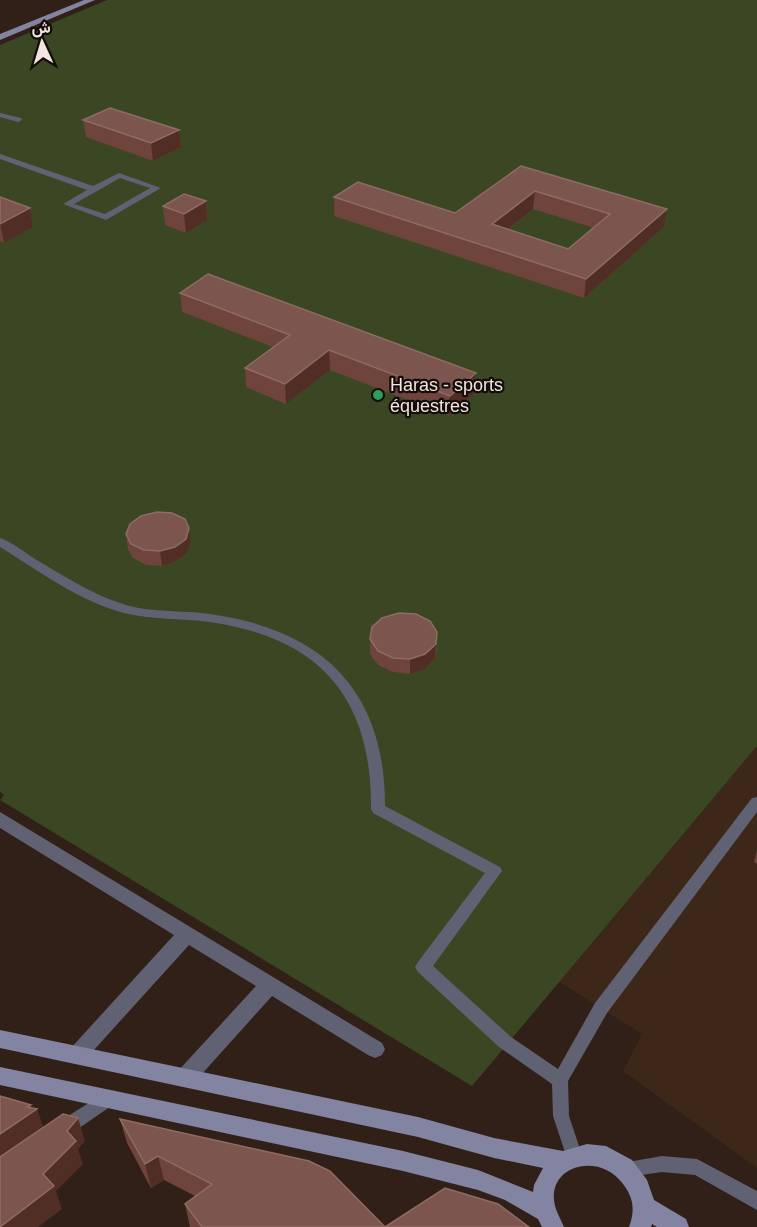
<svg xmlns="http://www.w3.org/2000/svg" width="757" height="1227" font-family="Helvetica,Vazirmatn,sans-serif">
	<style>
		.built { fill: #3d2719 }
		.green { fill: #3a4722 }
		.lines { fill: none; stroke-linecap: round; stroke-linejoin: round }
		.service { fill: #616174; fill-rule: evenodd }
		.minor { fill: #616174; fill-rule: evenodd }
		.secondary { fill: #8284a1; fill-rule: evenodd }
		.wall { fill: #6e443c; fill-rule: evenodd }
		.shaded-wall { fill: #502e26 }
		.building { fill: #7c554e; stroke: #8e6c64; stroke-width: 1.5; fill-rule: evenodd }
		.leisure-dot { fill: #2e9e5b; stroke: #130c08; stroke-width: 2 }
		.labels { text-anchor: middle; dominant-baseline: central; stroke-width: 4.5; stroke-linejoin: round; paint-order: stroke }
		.poi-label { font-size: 18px; fill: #f1e5df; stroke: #130c08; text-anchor: start }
	</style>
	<rect width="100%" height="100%" fill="#312017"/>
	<path class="built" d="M757,746V1168L623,1071L642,1034L558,981Z"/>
	<path class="green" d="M107,0H757V746L472,1086L0,800L4,795L0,792V45Z"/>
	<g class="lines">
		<g class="service">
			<path d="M0,113L21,118L22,120L18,122L0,117Z"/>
			<path d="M0,154L93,186L119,173L161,188L106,220L63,204L87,190L0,159ZM120,178L150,188L105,214L74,204Z"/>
			<path d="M0,538C12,542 24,552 35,559C62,575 90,593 120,603C148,613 180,610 210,614C322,630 385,689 385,806L500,867L502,871L433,966L511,1037L558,1069L595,1003L752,798L757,797V812L607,1013L568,1081L569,1116L582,1155L580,1161L574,1163L568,1161L553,1116L552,1084L499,1047L418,972L415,967L418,962L485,873L373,813L371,809C372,697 320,638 210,622C181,618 152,620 124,613C79,601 39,571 0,547Z"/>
			<path d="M108,1091L114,1094L116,1099L114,1104L72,1133L66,1135L60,1133L58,1127L60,1121Z"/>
			<path d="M662,1156L697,1159L757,1191V1210L695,1175L662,1172L628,1177L622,1175L619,1169L622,1163Z"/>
		</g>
		<path class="minor" d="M0,812L382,1043L385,1049L382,1055L375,1058L368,1055L272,996L192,1085L185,1087L178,1085L175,1078L178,1071L256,986L189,945L84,1061L77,1064L70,1061L67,1055L70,1049L174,935L0,828Z"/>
		<g class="secondary">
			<path d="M84,0H95L0,40V34Z"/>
			<path d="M0,1030L418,1117L494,1138L563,1151L587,1144L606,1146L632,1160L647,1180L654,1200L686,1219L689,1227H657L652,1224L651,1227H629C635,1211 634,1198 623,1184C600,1151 545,1165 555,1206C557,1213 561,1220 564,1227H542L538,1219L505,1200L478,1190L403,1171L0,1085V1067L403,1151L478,1170L533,1192L534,1185L543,1168L494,1158L418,1137L0,1048Z"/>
		</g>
	</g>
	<g class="wall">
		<path d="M83,120L179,130L181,147L153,161L86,137Z"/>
		<path d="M521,166L667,209L664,227L584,298L334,216V197L455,213ZM533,209L594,228L568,249L508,230Z"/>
		<path d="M0,197L30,208L33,227L4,243L0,241Z"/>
		<path d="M206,201L207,220L186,233L165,225L163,206Z"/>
		<path d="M180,293L476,373L475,393L449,416L330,370L286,404L246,387L245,368L273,347L182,312Z"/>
		<path d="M126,534L191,543L187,553L176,561L162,566L146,565L133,558L128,549Z"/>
		<path d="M370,639L437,647L435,659L425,669L410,674L393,672L378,665L370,654Z"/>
		<path d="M757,850V864L754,862Z"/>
		<path d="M120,1119L385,1227H529H190L185,1204L195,1196L164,1180L151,1188L127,1143Z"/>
	</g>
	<g class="shaded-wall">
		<path d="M179,130L181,147L153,161L151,143Z"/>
		<path d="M535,191L533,209L491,243L492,224Z"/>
		<path d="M206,201L207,220L186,233L184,214Z"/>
		<path d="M30,208L33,227L4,243L0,224Z"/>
		<path d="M667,209L664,227L584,298L586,279Z"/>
		<path d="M329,350L330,370L286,404L285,384Z"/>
		<path d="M476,373L475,393L449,416L450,396Z"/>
		<path d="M189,528L191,543L187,553L176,561L162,566L160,551Z"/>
		<path d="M437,632L435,659L425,669L410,674V659Z"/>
		<path d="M31,1105L33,1112L37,1109L45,1132L0,1163V1134Z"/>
		<path d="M78,1118L85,1141L78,1149L83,1164L56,1191L62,1209L38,1227H0L43,1174L67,1131Z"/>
		<path d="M158,1156L164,1180L151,1188L145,1164Z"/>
	</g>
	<g class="building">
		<path d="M110,108L179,130L151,143L83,120Z"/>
		<path d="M521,166L667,209L586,279L334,197L358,182L455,213ZM535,191L610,214L568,249L492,224Z"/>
		<path d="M184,194L206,201L184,214L163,206Z"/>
		<path d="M0,197L30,208L0,224Z"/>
		<path d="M208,274L476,373L450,396L329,350L285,384L245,368L290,335L180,293Z"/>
		<path d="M157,512L172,513L185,519L189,528L186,539L175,547L160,551L144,550L131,544L126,534L130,524L141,516Z"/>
		<path d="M399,613L416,614L430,621L437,632L436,644L425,654L410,659L393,658L378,651L370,639L372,627L382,618Z"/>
		<path d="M0,1096L31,1105L27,1107L37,1109L0,1134Z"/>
		<path d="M63,1114L78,1118L67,1131L76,1141L43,1174L54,1186L0,1227V1157Z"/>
		<path d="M120,1119L309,1161L330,1171L385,1227L445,1188L498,1204L529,1227H202L185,1204L212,1184L158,1156L145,1164Z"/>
	</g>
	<circle class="leisure-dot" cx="378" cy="395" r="6"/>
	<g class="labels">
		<g class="poi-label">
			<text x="390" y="385">Haras - sports<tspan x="390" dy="21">équestres</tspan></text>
		</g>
	</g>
	<g transform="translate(42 42) rotate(356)" stroke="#130c08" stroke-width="4.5" paint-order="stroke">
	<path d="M0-4.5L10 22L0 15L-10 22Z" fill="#f1e5df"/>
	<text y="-9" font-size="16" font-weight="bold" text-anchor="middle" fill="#f1e5df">ش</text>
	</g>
</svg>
